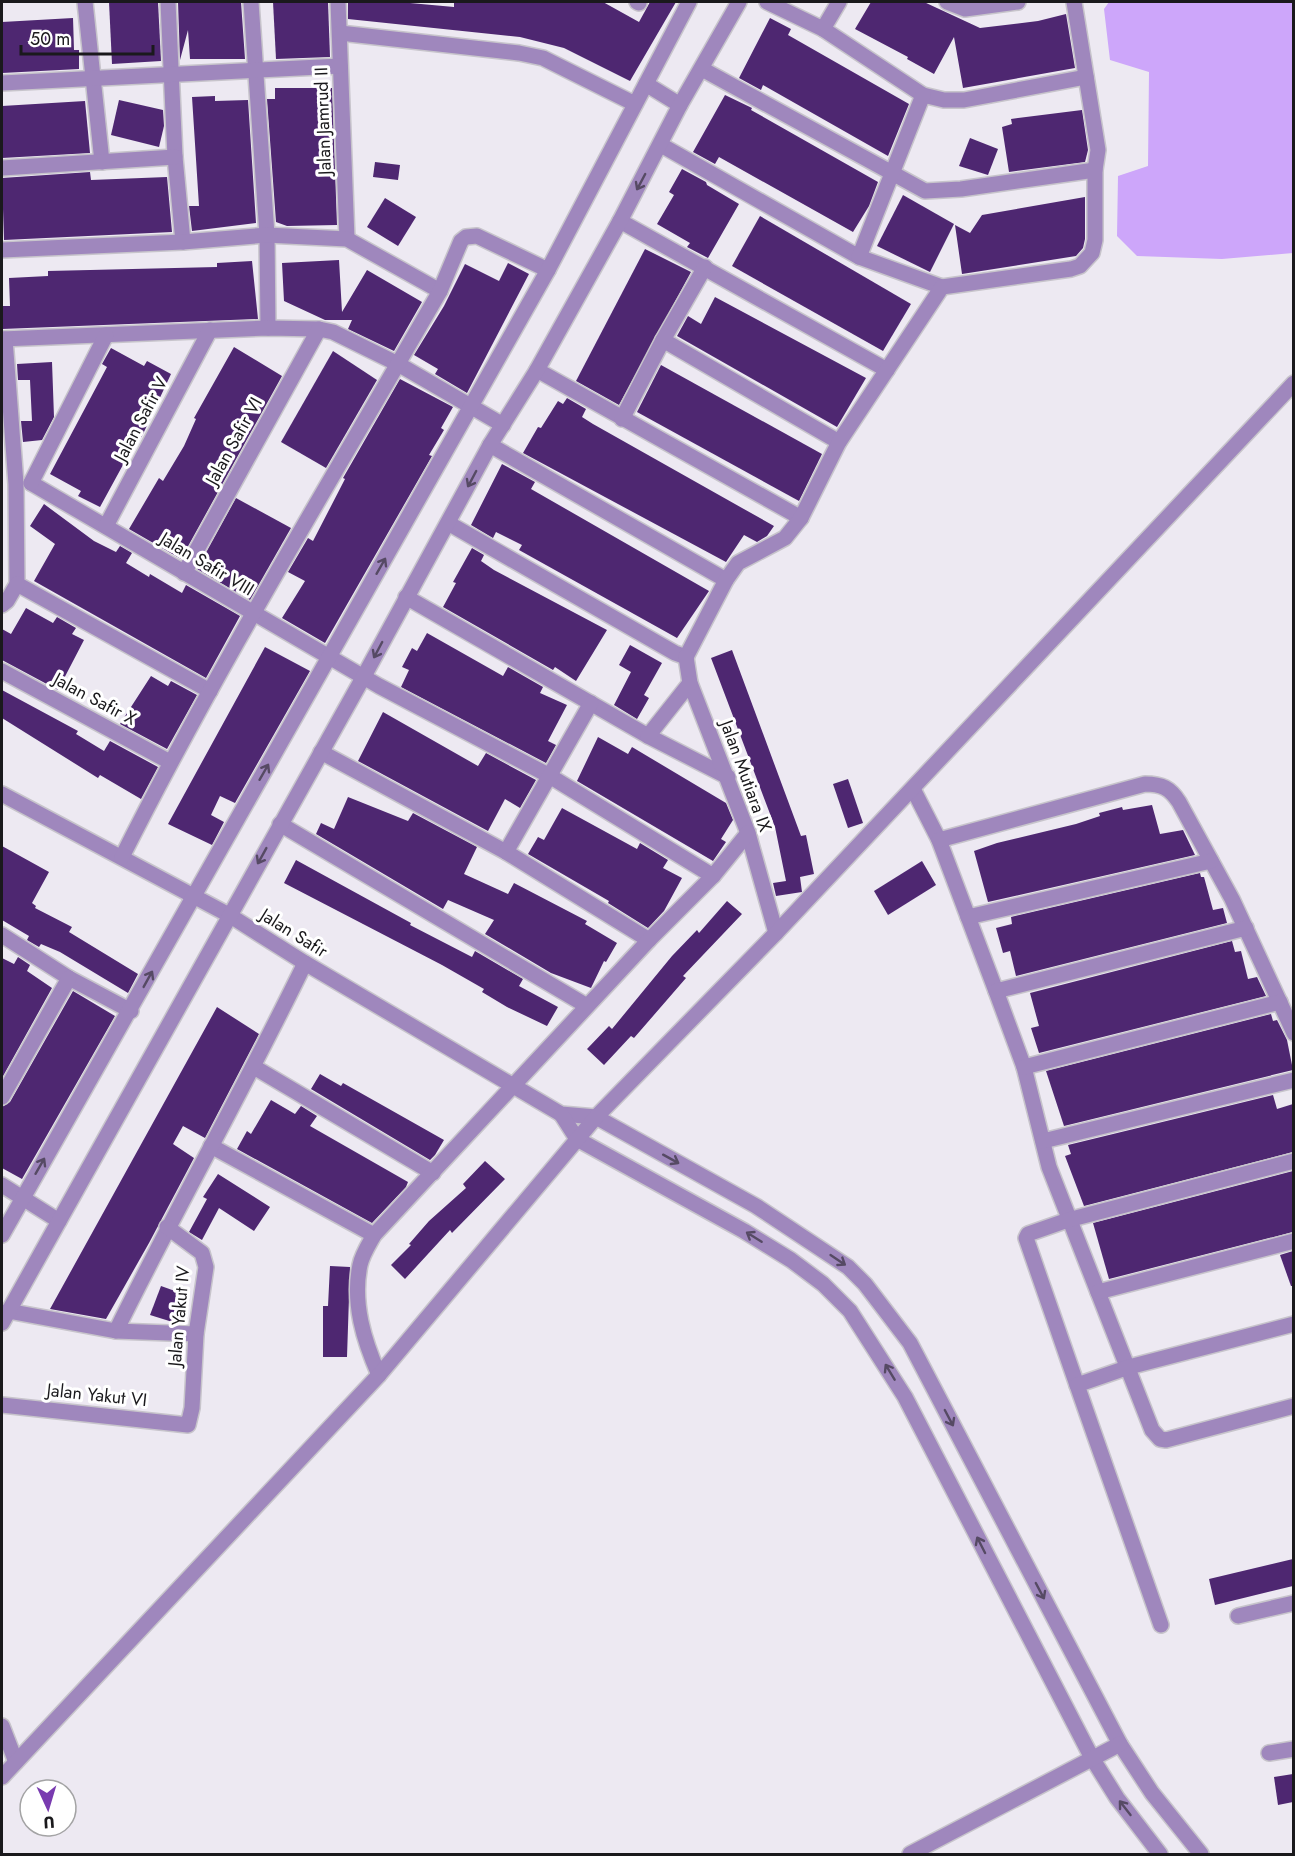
<svg xmlns="http://www.w3.org/2000/svg" width="1295" height="1856" font-family="Jost,sans-serif">
	<style>
		.water { fill: #cda6fa }
		.building { fill: #4e2771 }
		.lines { fill: none; stroke-linecap: round; stroke-linejoin: round }
		.minor-casing { stroke: #c7c4cb; stroke-width: 18 }
		.minor { stroke: #9f87bd; stroke-width: 15 }
		.oneway { stroke: #564a64 }
		.labels { text-anchor: middle; dominant-baseline: central; stroke-width: 6; stroke-linejoin: round; paint-order: stroke }
		.street-label { font-size: 18px; fill: #1a191c; stroke: #fff }
	</style>
	<rect width="100%" height="100%" fill="#ede9f2"/>
	<path class="water" d="M1109,2H1293V253L1222,259L1137,256L1117,236L1118,176L1148,166L1149,72L1110,60L1104,9Z"/>
	<g class="building">
		<path d="M109,2H158L161,61L112,64Z"/>
		<path d="M178,2H241L245,59H190L188,30L180,60Z"/>
		<path d="M273,2H328L330,57L276,59Z"/>
		<path d="M348,2H399L454,7V2H603L639,22L650,2H676L630,81L564,48L520,37L348,19Z"/>
		<path d="M871,2H924L980,28L1038,21L1066,14L1075,68L963,88L954,37L934,74L907,59L908,57L855,29Z"/>
		<path d="M73,18L74,50H79V69L2,73V22Z"/>
		<path d="M770,18L791,29L788,35L909,104L888,156L763,85L761,90L739,78Z"/>
		<path d="M275,88H332L337,225L287,226L276,222L267,99H275Z"/>
		<path d="M725,95L752,108L751,110L878,182L869,206L853,232L719,157L715,164L693,152Z"/>
		<path d="M215,96V101L248,100L256,223L192,231L189,206H199L192,97Z"/>
		<path d="M119,100L163,110L164,126L159,147L111,135Z"/>
		<path d="M85,101L90,153L2,158V106Z"/>
		<path d="M1082,110L1088,150L1085,162L1009,172L1002,127L1012,124L1011,119Z"/>
		<path d="M970,138L998,149L988,175L959,166Z"/>
		<path d="M375,162L400,165L398,180L373,177Z"/>
		<path d="M682,169L706,182L707,185L739,204L708,258L687,247L690,243L657,224L674,195L669,192Z"/>
		<path d="M90,172L91,180L167,177L172,232L4,240L2,178Z"/>
		<path d="M903,195L954,224L930,272L877,246Z"/>
		<path d="M1085,197V239L1083,248L1076,256L962,274L955,225L970,233L982,215Z"/>
		<path d="M385,198L416,217L398,246L367,227Z"/>
		<path d="M760,216L911,304L883,351L732,266Z"/>
		<path d="M645,249L691,272L619,405L576,381Z"/>
		<path d="M339,260L342,312L367,270L422,302L394,351L348,329L352,320H325L284,301L282,263Z"/>
		<path d="M252,261L258,319L2,329L3,306H10L9,278L48,276V271L217,267V263Z"/>
		<path d="M508,263L529,274L467,393L435,374L438,369L414,355L444,306L465,264L499,281Z"/>
		<path d="M715,297L866,378L837,427L677,336L688,316L701,324Z"/>
		<path d="M234,347L282,376L181,559L129,529L159,478L163,481L184,446L196,419L194,418Z"/>
		<path d="M111,348L144,366L147,361L171,374L143,434L132,453L130,452L100,507L78,496L81,491L50,474L107,367L102,364Z"/>
		<path d="M333,351L377,380L326,468L281,442Z"/>
		<path d="M52,362L54,417L42,440L23,442L21,421H32L30,380H18L17,364Z"/>
		<path d="M661,365L822,454L799,501L637,412Z"/>
		<path d="M400,379L453,407L441,428L444,430L429,455L432,456L325,643L282,618L305,581L288,572L308,538L313,541L345,479L343,478Z"/>
		<path d="M567,398L586,409L582,417L593,424L774,526L767,536L757,542L744,535L726,562L523,453L538,427L541,428L558,401L563,404Z"/>
		<path d="M502,464L535,482L531,489L709,591L677,638L519,550L522,545L496,532L493,538L471,525Z"/>
		<path d="M236,498L291,528L250,600L197,569Z"/>
		<path d="M44,504L94,541L116,552L120,546L132,553L126,563L149,577L150,574L182,593L186,585L240,616L206,678L34,581L55,544L30,526Z"/>
		<path d="M472,548L484,555L481,561L494,570L607,630L576,681L555,667L553,670L443,607L456,583L453,582Z"/>
		<path d="M26,608L53,623L57,617L76,628L72,634L84,640L58,690L2,660V629L11,634Z"/>
		<path d="M427,633L503,676L508,667L543,687L540,693L567,705L548,741L556,745L546,763L401,687L409,670L402,667L412,648L417,651Z"/>
		<path d="M630,645L662,663L644,695L649,698L637,719L614,705L631,672L619,665Z"/>
		<path d="M265,647L310,671L235,803L220,796L211,815L224,822L212,845L168,824Z"/>
		<path d="M732,650L801,836L806,835L814,874L800,877L802,892L776,896L773,883L786,881L775,827L711,658Z"/>
		<path d="M151,676L168,686L171,681L197,695L167,749L120,724Z"/>
		<path d="M2,690L78,731L76,734L104,751L110,741L158,767L141,799L100,775L98,778L2,718Z"/>
		<path d="M383,712L478,766L486,753L536,780L520,808L505,799L488,831L358,761Z"/>
		<path d="M598,737L628,754L632,747L726,803L733,820L721,839L726,842L713,861L577,781Z"/>
		<path d="M848,779L863,823L848,828L833,784Z"/>
		<path d="M348,797L408,821L413,813L477,847L464,874L508,894L514,883L587,921L585,924L617,943L606,962L604,961L591,988L551,973L485,934L494,920L448,900L443,909L316,834L321,823L334,829Z"/>
		<path d="M1152,805L1160,834L1183,830L1195,855L988,902L974,851L997,843L1076,824L1100,816L1099,813L1122,807L1123,810Z"/>
		<path d="M562,808L637,849L640,843L668,860L663,868L682,878L664,911L648,928L608,903L609,901L528,854L538,837L544,840Z"/>
		<path d="M2,846L49,872L32,903L36,906L35,908L72,927L69,932L138,974L128,993L60,952L41,944L39,947L27,940L29,936L2,920Z"/>
		<path d="M296,860L411,923L410,925L472,957L475,951L523,979L519,986L558,1007L547,1026L507,1007L482,992L484,989L442,965L284,883Z"/>
		<path d="M922,861L936,885L888,915L874,891Z"/>
		<path d="M1200,873L1201,877H1204L1213,910L1223,908L1227,923L1016,976L1010,951L1003,953L996,928L1012,924L1011,917Z"/>
		<path d="M727,901L742,914L683,976L686,978L634,1038L631,1036L604,1065L587,1049L609,1026L612,1029L672,956L697,930L699,933Z"/>
		<path d="M1232,941L1235,952L1241,951L1248,979L1257,977L1266,996L1039,1053L1031,1028L1039,1026L1030,993Z"/>
		<path d="M18,957L30,965L27,971L52,988L2,1078V958L14,964Z"/>
		<path d="M73,991L115,1016L22,1179L2,1168V1107L10,1102Z"/>
		<path d="M217,1007L259,1034L205,1138L183,1126L173,1144L194,1158L149,1243L106,1319L50,1309Z"/>
		<path d="M1271,1014L1273,1021L1277,1020L1287,1040L1293,1070L1064,1126L1046,1071Z"/>
		<path d="M320,1074L341,1086L343,1083L444,1140L435,1155L430,1160L311,1089Z"/>
		<path d="M1273,1095L1277,1109L1293,1104V1152L1084,1206L1065,1156L1071,1154L1068,1145Z"/>
		<path d="M271,1100L295,1114L301,1106L317,1116L310,1126L408,1182L406,1187L372,1223L237,1149L247,1131L251,1134Z"/>
		<path d="M485,1161L505,1179L452,1233L450,1230L405,1279L391,1265L411,1245L409,1244L429,1221L466,1188L463,1184Z"/>
		<path d="M1293,1171V1232L1109,1279L1093,1223Z"/>
		<path d="M218,1174L270,1207L254,1231L219,1208L202,1240L189,1232L207,1199L203,1197Z"/>
		<path d="M1293,1251V1286H1291L1280,1255Z"/>
		<path d="M330,1266L350,1267L347,1357H323V1306H328Z"/>
		<path d="M161,1286L189,1296L179,1324L150,1315Z"/>
		<path d="M1293,1559V1586L1215,1605L1209,1579Z"/>
		<path d="M1293,1774V1802L1278,1805L1274,1777Z"/>
	</g>
	<g class="lines">
		<g class="minor-casing">
			<g id="minor">
				<path d="M85,2L102,162"/>
				<path d="M168,2L175,157L183,242"/>
				<path d="M251,2L267,235L268,328"/>
				<path d="M338,2L347,239"/>
				<path d="M637,2L639,3"/>
				<path d="M767,2L823,29L923,95L944,100H964L1086,77"/>
				<path d="M947,2L965,9L1018,2"/>
				<path d="M823,29L839,2"/>
				<path d="M340,33L519,53L543,58L635,104"/>
				<path d="M702,69L925,191L961,189L1095,170"/>
				<path d="M2,83L340,66"/>
				<path d="M646,84L680,105"/>
				<path d="M661,145L859,257L942,287"/>
				<path d="M2,168L175,157"/>
				<path d="M620,221L887,370"/>
				<path d="M2,250L183,242L267,235L347,239L440,291"/>
				<path d="M859,257L923,95"/>
				<path d="M2,339L268,328L319,329L333,332L398,364L503,425"/>
				<path d="M5,339L16,484L17,584L210,691"/>
				<path d="M663,340L839,442"/>
				<path d="M537,370L801,518"/>
				<path d="M622,419L663,340L705,267"/>
				<path d="M490,445L726,580"/>
				<path d="M31,483L379,686L548,775L713,876"/>
				<path d="M31,483L106,335"/>
				<path d="M448,523L675,653L686,657"/>
				<path d="M106,526L210,330"/>
				<path d="M184,573L319,329"/>
				<path d="M406,597L648,736L728,777"/>
				<path d="M2,605L7,601L17,584"/>
				<path d="M686,657L726,580L738,563L785,538L801,518L839,442L942,287L1071,269L1080,266L1092,253L1095,240V170L1098,150L1074,2"/>
				<path d="M686,657L690,683L748,833L776,933"/>
				<path d="M2,671L170,762"/>
				<path d="M648,736L690,683"/>
				<path d="M321,752L506,852L649,940"/>
				<path d="M913,789L939,840L996,991L1024,1067L1049,1167L1152,1430L1160,1439L1166,1440L1294,1406"/>
				<path d="M2,794L229,915L305,963L561,1114L596,1117L756,1206L848,1267L865,1284L910,1343L1120,1744L1152,1793L1201,1854"/>
				<path d="M280,824L587,1006"/>
				<path d="M939,840L1145,784C1162,784 1170,788 1179,802L1232,899L1294,1033"/>
				<path d="M506,852L591,703"/>
				<path d="M122,857C219,664 332,479 440,291L461,241L466,237L477,236L548,270"/>
				<path d="M968,917L1211,861"/>
				<path d="M2,935L69,978L131,1011"/>
				<path d="M996,991L1246,928"/>
				<path d="M254,1067L433,1173"/>
				<path d="M1024,1067L1280,1002"/>
				<path d="M2,1097L69,978"/>
				<path d="M561,1114L577,1139L744,1231L791,1260L823,1284L850,1311L905,1397L1092,1758L1117,1798L1160,1854"/>
				<path d="M1043,1141L1294,1080"/>
				<path d="M211,1146L374,1235"/>
				<path d="M2,1185L59,1221"/>
				<path d="M2,1235L548,270L689,2"/>
				<path d="M1098,1292L1294,1241"/>
				<path d="M8,1311L116,1331L196,1334"/>
				<path d="M2,1323L364,676L490,445L537,370L620,221L680,105L739,2"/>
				<path d="M116,1331C177,1207 245,1087 305,963"/>
				<path d="M379,1375C364,1341 352,1303 360,1265C362,1255 369,1244 374,1235L649,940L713,876L748,833"/>
				<path d="M1077,1385L1026,1238L1028,1234L1068,1220L1294,1161"/>
				<path d="M2,1405L188,1425L192,1408L196,1334L206,1267L202,1253L167,1227"/>
				<path d="M1238,1616L1294,1603"/>
				<path d="M1161,1625L1077,1385L1129,1367L1294,1324"/>
				<path d="M2,1726L16,1762"/>
				<path d="M1269,1753L1294,1749"/>
				<path d="M2,1777L379,1375L596,1117L776,933L1294,383"/>
				<path d="M910,1854L1120,1744"/>
			</g>
		</g>
		<use href="#minor" class="minor"/>
	</g>
	<defs><path id="oneway-shaft" d="M-6 0H5M1.5-3L5.5 0L1.5 3" fill="none" stroke-width="1.6" stroke-linecap="round" stroke-linejoin="round" transform="scale(1.5)"/></defs>
	<g class="oneway">
		<use href="#oneway-shaft" transform="translate(641 182) rotate(118)"/>
		<use href="#oneway-shaft" transform="translate(472 479) rotate(118)"/>
		<use href="#oneway-shaft" transform="translate(381 566) rotate(-60)"/>
		<use href="#oneway-shaft" transform="translate(378 650) rotate(118)"/>
		<use href="#oneway-shaft" transform="translate(264 772) rotate(-60)"/>
		<use href="#oneway-shaft" transform="translate(262 856) rotate(119)"/>
		<use href="#oneway-shaft" transform="translate(148 979) rotate(-61)"/>
		<use href="#oneway-shaft" transform="translate(671 1159) rotate(29)"/>
		<use href="#oneway-shaft" transform="translate(40 1166) rotate(-60)"/>
		<use href="#oneway-shaft" transform="translate(754 1237) rotate(-148)"/>
		<use href="#oneway-shaft" transform="translate(838 1260) rotate(34)"/>
		<use href="#oneway-shaft" transform="translate(890 1372) rotate(-121)"/>
		<use href="#oneway-shaft" transform="translate(949 1418) rotate(62)"/>
		<use href="#oneway-shaft" transform="translate(981 1545) rotate(-117)"/>
		<use href="#oneway-shaft" transform="translate(1040 1591) rotate(62)"/>
		<use href="#oneway-shaft" transform="translate(1125 1808) rotate(-128)"/>
	</g>
	<g class="labels">
		<g class="street-label">
			<text transform="translate(323 121) rotate(-92)">Jalan Jamrud II</text>
			<text transform="translate(141 419) rotate(-62)">Jalan Safir V</text>
			<text transform="translate(234 441) rotate(-61)">Jalan Safir VI</text>
			<text transform="translate(207 564) rotate(31)">Jalan Safir VIII</text>
			<text transform="translate(95 699) rotate(28)">Jalan Safir X</text>
			<text transform="translate(746 776) rotate(70)">Jalan Mutiara IX</text>
			<text transform="translate(294 933) rotate(32)">Jalan Safir</text>
			<text transform="translate(179 1316) rotate(-85)">Jalan Yakut IV</text>
			<text transform="translate(97 1395) rotate(6)">Jalan Yakut VI</text>
		</g>
	</g>
	<rect width="1295" height="1856" fill="none" stroke="#1a191c" stroke-width="6"/>
	<g transform="translate(48 1808) rotate(176)"><circle r="28" fill="#ffffff" stroke="#a3a3a4" stroke-width="1.5"/>
	<path d="M0-4.5L10 22L0 15L-10 22Z" fill="#793bb0"/>
	<text y="-9" font-size="16" font-weight="bold" text-anchor="middle" fill="#1a191c">U</text>
	</g>
	<path d="M21 45v9h132v-9" fill="none" stroke="#1a191c" stroke-width="3"/>
	<text x="30" y="45" font-size="18" fill="#1a191c" stroke="#ffffff" stroke-width="4.5" paint-order="stroke">50 m</text>
</svg>
